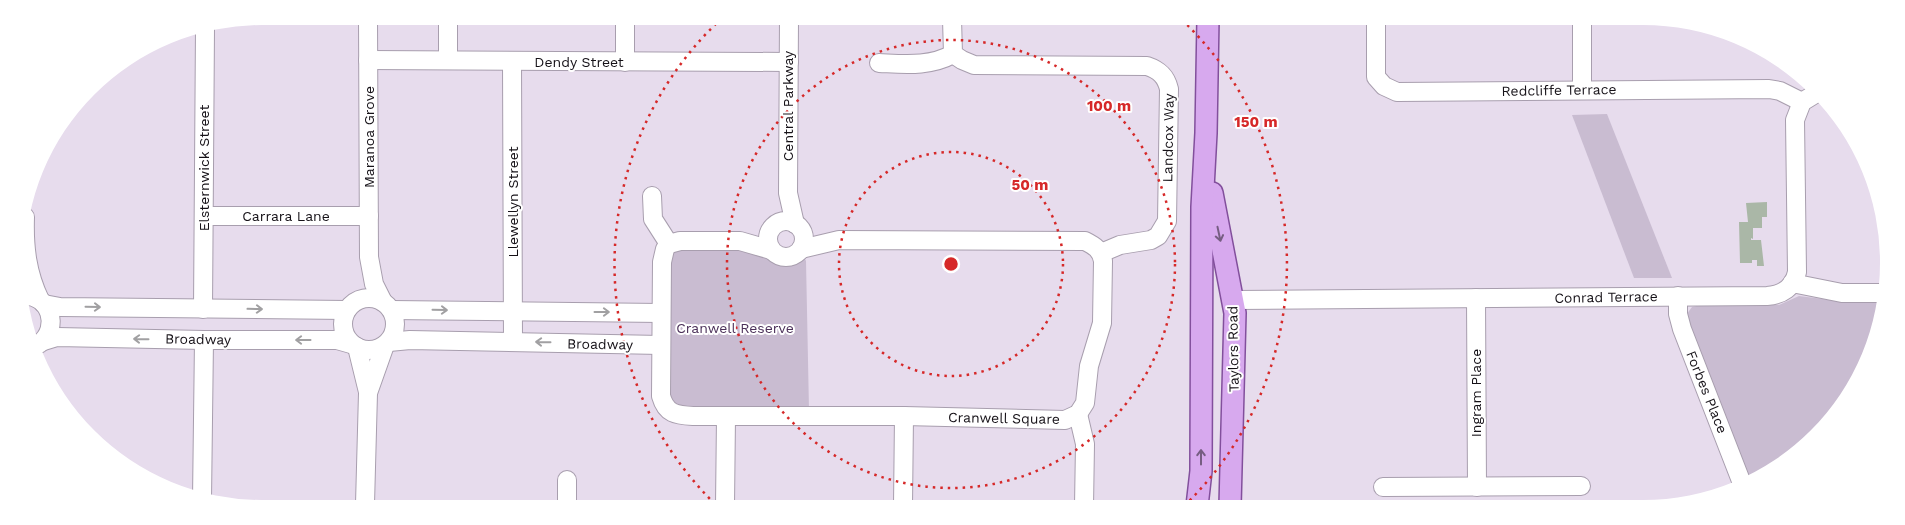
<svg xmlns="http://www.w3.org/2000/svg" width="1905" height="525" font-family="'Work Sans',sans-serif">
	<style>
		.green { fill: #c9bcd1 }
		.building { fill: #aab7a7 }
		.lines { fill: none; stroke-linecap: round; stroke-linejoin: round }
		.minor-casing { stroke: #a89eae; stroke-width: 20 }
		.major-casing { stroke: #824f9c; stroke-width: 24 }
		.minor { stroke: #fff; stroke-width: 18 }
		.major { stroke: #d7a9ee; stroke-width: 21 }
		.oneway { stroke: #765d82 }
		.oneway2 { stroke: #a1a0a2 }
		.ring { fill: none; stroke: #d62828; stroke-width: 2.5; stroke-dasharray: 2.5 5 }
		.labels { text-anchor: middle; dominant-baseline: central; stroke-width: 4; stroke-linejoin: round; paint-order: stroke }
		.street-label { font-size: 14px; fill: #151117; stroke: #fff }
		.park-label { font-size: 14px; fill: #4b3059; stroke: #fff }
		.centre { fill: #d62828; stroke: #fff; stroke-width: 2.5 }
		.ring-label { font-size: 15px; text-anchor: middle; font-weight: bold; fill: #d62828; stroke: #fff; stroke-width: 4; stroke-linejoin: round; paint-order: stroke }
	</style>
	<rect width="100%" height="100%" fill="#e7dced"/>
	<g class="green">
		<path d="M1607,114L1672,278H1634L1572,115Z"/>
		<path d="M680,247L751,249L775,262L786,263L795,260L802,253L806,261L809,410H683L669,403V253Z"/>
		<path d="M1799,296L1831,300L1884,302V310L1856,385L1805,447L1745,485L1686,315L1692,307L1711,303L1779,305Z"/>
	</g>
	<path class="building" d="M1767,202V217H1762V228H1753V239L1751,238V240H1761L1764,266H1757V260H1752V263H1740L1739,222H1748L1746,203Z"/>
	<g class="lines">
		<g class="minor-casing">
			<g id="minor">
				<path d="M368,17L369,257L374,284L383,302"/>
				<path d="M789,18L788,193L795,224"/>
				<path d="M952,19L953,54L962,60L974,65L1147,66C1159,70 1166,76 1169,89L1167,221L1158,236L1151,240L1120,245L1101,253"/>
				<path d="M1376,20V77L1384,86L1397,92L1769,89L1780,91L1802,102"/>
				<path d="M1582,21V90"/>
				<path d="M368,60L789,62"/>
				<path d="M448,60V17"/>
				<path d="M512,61L513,342"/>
				<path d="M625,62V17"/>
				<path d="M879,63C904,64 930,67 953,54"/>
				<path d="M652,196L653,219L669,244"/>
				<path d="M204,216H369"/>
				<path d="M25,217C24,247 27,273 40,300"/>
				<circle cx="786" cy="239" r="18"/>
				<path d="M771,250L740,241H680L669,244L665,249L662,262L661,396C666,414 676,415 693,416H904L1065,420L1078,414L1085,403L1089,366L1102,323L1103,261C1101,250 1095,246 1085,241L839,240L801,249"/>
				<path d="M1792,283L1842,293H1884"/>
				<path d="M22,296C50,293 61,328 39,344"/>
				<path d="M1678,296V314L1682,329L1743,486"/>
				<circle cx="369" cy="324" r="26"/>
				<path d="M1476,298L1477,487"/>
				<path d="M1233,300L1767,296C1782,295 1794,287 1797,272L1795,120L1802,102L1815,94"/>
				<path d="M44,304L60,307L347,310"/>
				<path d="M203,309L205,28"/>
				<path d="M391,310L661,313"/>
				<path d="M44,341L57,337L204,340H337L351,344"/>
				<path d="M389,342L410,340L661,345"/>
				<path d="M357,347L368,392"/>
				<path d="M1078,414L1085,444L1084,506"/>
				<path d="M1383,487L1581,486"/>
				<path d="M202,499L204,340"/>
				<path d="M365,504L368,393L385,345"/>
				<path d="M567,505V480"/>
				<path d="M725,505L726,417"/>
				<path d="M903,505L904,416"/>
			</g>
		</g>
		<g class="major-casing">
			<g id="major">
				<path d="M1212,193L1235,313L1230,506"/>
				<path d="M1197,506L1201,471L1202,207L1206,133L1208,19"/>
			</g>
		</g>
		<use href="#minor" class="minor"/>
		<use href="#major" class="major"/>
	</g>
	<defs><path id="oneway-shaft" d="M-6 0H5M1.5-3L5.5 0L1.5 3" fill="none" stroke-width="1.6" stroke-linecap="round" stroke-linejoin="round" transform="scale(1.25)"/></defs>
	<g class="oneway">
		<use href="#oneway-shaft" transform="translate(1219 234) rotate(78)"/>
		<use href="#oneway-shaft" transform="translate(1201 457) rotate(-90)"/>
	</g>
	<g class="oneway2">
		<use href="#oneway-shaft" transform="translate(93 307) rotate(1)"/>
		<use href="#oneway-shaft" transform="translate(255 309) rotate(1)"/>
		<use href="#oneway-shaft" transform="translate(440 310) rotate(1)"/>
		<use href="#oneway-shaft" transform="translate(602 312)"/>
		<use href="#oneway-shaft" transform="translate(141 339) rotate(-179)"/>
		<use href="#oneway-shaft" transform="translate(303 340) rotate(180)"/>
		<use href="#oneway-shaft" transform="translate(543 342) rotate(-179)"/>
	</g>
	<g class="ring">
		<circle cx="951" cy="264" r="112"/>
		<circle cx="951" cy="264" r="224"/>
		<path d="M715 504A336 336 0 0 1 722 18M1182 20A336 336 0 0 1 1184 506"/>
	</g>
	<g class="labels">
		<g class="street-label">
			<text x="579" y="62">Dendy Street</text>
			<text transform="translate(1559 90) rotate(-1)">Redcliffe Terrace</text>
			<text transform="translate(788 106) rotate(-90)">Central Parkway</text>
			<text transform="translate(369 137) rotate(-90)">Maranoa Grove</text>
			<text transform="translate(1168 138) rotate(-89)">Landcox Way</text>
			<text transform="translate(204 168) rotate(-90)">Elsternwick Street</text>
			<text transform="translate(513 202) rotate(-90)">Llewellyn Street</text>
			<text x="286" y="216">Carrara Lane</text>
			<text transform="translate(1606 297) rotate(-1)">Conrad Terrace</text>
			<text transform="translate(198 339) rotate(1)">Broadway</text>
			<text transform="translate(600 344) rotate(1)">Broadway</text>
			<text transform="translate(1233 349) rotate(-91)">Taylors Road</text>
			<text transform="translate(1707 392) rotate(68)">Forbes Place</text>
			<text transform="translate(1476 393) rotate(-90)">Ingram Place</text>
			<text transform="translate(1004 418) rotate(1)">Cranwell Square</text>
		</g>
		<g class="park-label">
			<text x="735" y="328">Cranwell Reserve</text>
		</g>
	</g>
	<path d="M0 0H1905V525H0ZM262 25H1643A237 237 0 0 1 1880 262V263A237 237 0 0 1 1643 500H262A237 237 0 0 1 25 263V262A237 237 0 0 1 262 25Z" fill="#fff" fill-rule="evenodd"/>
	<circle cx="951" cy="264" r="8" class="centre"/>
	<g class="ring-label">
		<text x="1109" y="111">100 m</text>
		<text x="1256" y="127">150 m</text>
		<text x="1030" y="190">50 m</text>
	</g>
</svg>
